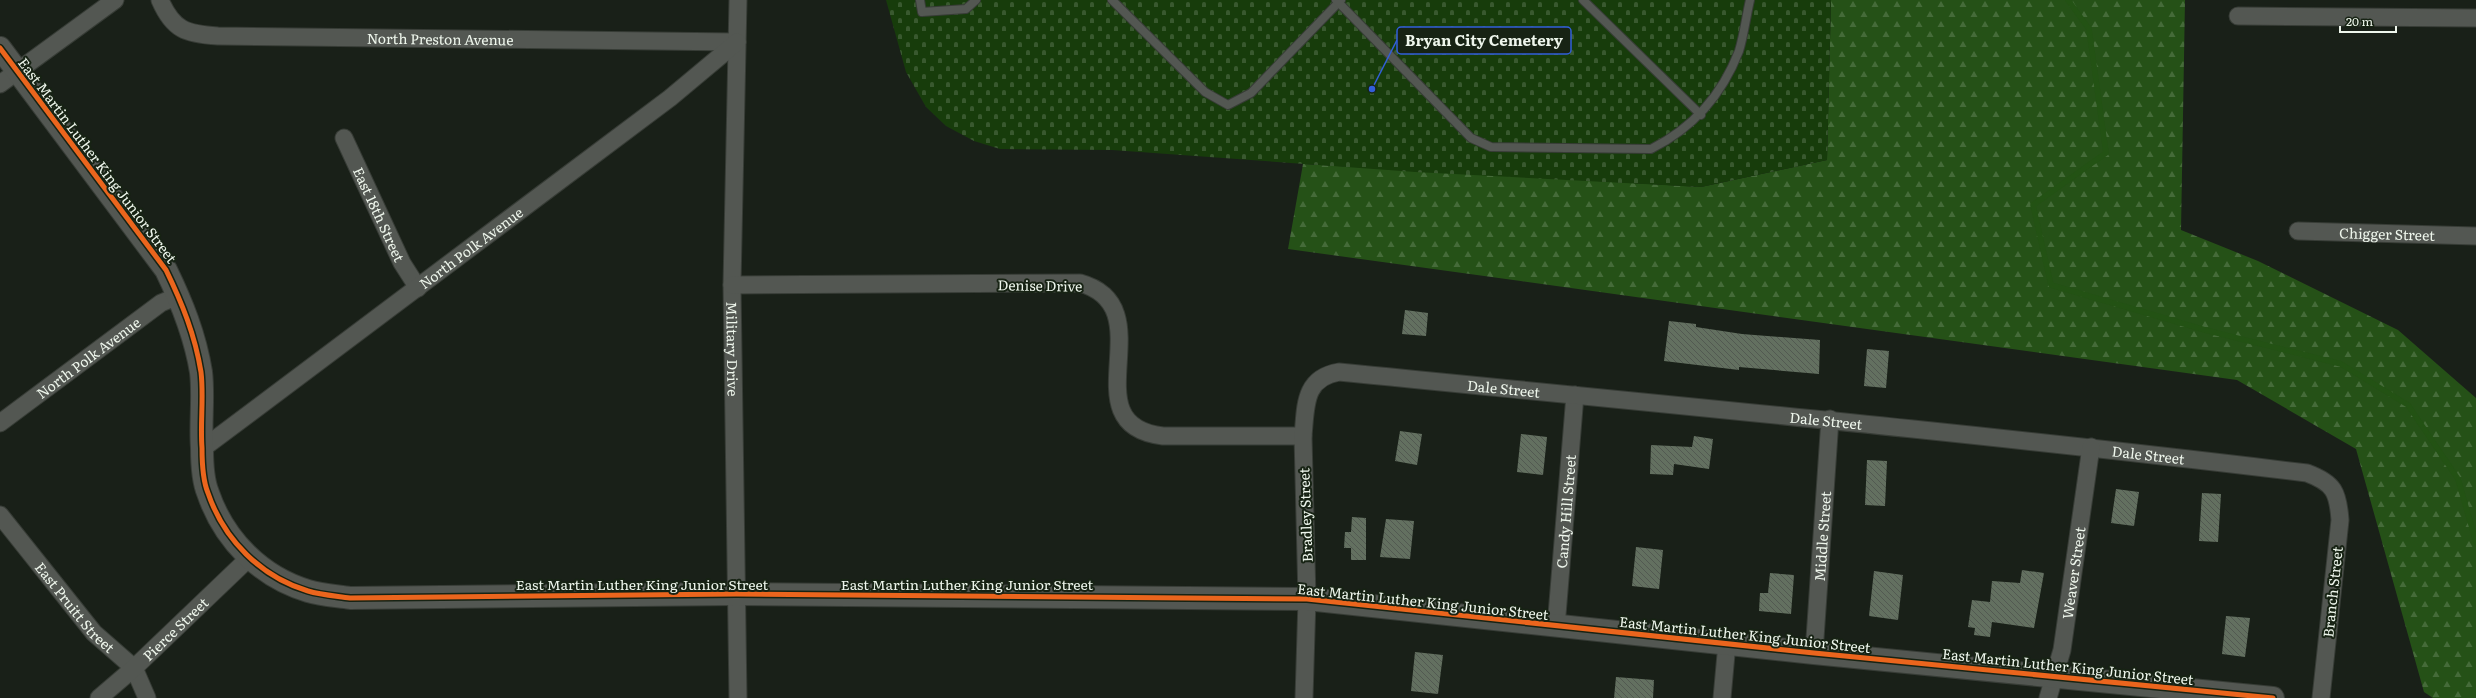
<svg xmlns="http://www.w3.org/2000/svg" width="2476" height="698" font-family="Literata,serif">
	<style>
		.forest { fill: url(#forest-firs) }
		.cemetery { fill: url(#cemetery-stones) }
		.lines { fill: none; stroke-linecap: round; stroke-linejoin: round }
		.stream { stroke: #235214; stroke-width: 5.5 }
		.building { fill: url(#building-back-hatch) }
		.lane-casing { stroke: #373c36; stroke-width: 10 }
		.street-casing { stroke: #373c36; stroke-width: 19 }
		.secondary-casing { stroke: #373c36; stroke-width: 24 }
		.lane { stroke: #535752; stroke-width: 8 }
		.street { stroke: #535752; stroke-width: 17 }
		.secondary { stroke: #535752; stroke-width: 22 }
		.cycleway-casing { stroke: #172314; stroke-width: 8 }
		.cycleway { stroke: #eb651d; stroke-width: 5 }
		.labels { text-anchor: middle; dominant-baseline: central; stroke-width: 4; stroke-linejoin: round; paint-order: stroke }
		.street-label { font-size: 14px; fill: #eef6ec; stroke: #172314 }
		.leader { fill: none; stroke: #325fda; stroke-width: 1.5 }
		.callout-dot { fill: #325fda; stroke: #172314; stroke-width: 1.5 }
		.callout { fill: #172314; stroke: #325fda; stroke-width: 1.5 }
		.callout-label { font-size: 15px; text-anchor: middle; font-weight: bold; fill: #eef6ec }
	</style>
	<defs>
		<pattern id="forest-firs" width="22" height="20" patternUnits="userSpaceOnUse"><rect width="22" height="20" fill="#255117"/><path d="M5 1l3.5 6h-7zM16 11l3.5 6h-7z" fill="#456b39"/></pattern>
		<pattern id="cemetery-stones" width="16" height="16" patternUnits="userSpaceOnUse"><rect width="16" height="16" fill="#173c0b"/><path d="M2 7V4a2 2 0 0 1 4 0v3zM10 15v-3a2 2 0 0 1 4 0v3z" fill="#39592f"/></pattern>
		<pattern id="building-back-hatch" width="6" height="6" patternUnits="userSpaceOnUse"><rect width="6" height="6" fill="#637060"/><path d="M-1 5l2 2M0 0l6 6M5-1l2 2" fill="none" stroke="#525951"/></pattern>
	</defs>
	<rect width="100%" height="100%" fill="#192018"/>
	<path class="forest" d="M1831,0H2185L2181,230L2258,261L2398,330L2476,398V698H2433L2424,692L2356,449L2237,380L1288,249L1303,164L1701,187L1827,160Z"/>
	<path class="cemetery" d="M886,0H1831L1827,160L1701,187L1415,172L1112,150L1000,149L974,141L946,126L926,107L906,72Z"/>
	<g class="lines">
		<path class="stream" d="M2068,0L2089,29L2106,153L2033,205L2051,285L2205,330L2341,364L2408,405L2458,479L2476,542"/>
	</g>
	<g class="building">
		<path d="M1405,310L1428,313L1426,336L1402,334Z"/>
		<path d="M1669,321L1696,324V327L1742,334L1820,340L1819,374L1739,367V370L1664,361Z"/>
		<path d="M1867,349L1889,351L1886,388L1864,386Z"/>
		<path d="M1400,431L1422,434L1417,465L1395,461Z"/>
		<path d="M1521,434L1547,437L1543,475L1517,472Z"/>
		<path d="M1694,436L1713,439L1709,469L1674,464L1673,475L1650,474L1651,445L1692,447Z"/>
		<path d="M1867,460L1887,461L1885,506L1865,505Z"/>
		<path d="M2116,489L2139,492L2134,526L2111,523Z"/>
		<path d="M2202,493L2221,494L2218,542L2199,541Z"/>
		<path d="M1352,517L1366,518V560H1351V548H1344L1345,532H1351Z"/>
		<path d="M1386,519L1414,521L1410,559L1380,557Z"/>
		<path d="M1636,547L1663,550L1659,589L1632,586Z"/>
		<path d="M2022,570L2044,573L2034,628L1992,622L1990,637L1974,635L1975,628L1968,627L1972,600L1990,602L1992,581L2020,583Z"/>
		<path d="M1874,571L1903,575L1898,620L1869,616Z"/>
		<path d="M1770,573L1794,575L1791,614L1759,611L1760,593H1768Z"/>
		<path d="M2226,616L2250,618L2245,657L2222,654Z"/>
		<path d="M1415,652L1443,655L1438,694L1411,691Z"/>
		<path d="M1616,677L1654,680L1653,698H1614Z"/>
	</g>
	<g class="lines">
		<g class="lane-casing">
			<g id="lane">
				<path d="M920,0L922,12L966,9L976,0"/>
				<path d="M1112,0L1205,92L1228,105L1251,93L1341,0"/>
				<path d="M1336,0L1471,138L1491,147L1651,149C1693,128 1722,95 1739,51C1744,35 1746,17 1750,0"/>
				<path d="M1583,0L1701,115"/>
			</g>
		</g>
		<g class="street-casing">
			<g id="street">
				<path id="s1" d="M160,0C173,30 186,34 218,36L737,42"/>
				<path id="s2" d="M738,0L732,285L738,698"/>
				<path d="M2238,16L2476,18"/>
				<path d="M0,84L115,0"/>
				<path id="s3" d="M344,138L402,263L418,288"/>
				<path id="s4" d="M2298,231L2476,236"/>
				<path d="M732,285L1080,283C1167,307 1067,425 1163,436H1303"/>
				<path id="s5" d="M0,423L161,303L178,296"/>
				<path id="s6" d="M202,449L670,98L737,42"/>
				<path id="s7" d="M0,515L94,633L134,668L147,698"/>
				<path id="s8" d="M1556,627L1575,395"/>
				<path id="s9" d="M1814,653L1830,419"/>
				<path id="s10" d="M99,698L134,668L249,558"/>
				<path id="s11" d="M1304,698L1307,599L1303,436C1306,407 1303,378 1339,372C1662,404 1985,434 2307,473C2334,483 2338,492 2340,520L2321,698"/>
				<path d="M1722,698L1727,643"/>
				<path id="s12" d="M2048,698L2062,650L2091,447"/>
			</g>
		</g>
		<g class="secondary-casing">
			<path id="secondary" d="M0,48L166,270C182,303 195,335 201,372C204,397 200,423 202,448C202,462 203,481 208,493C224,540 261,577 308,591C321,595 337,596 350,598L736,594L1307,599L1814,653L2273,698"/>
		</g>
		<use href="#lane" class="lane"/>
		<use href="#street" class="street"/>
		<use href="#secondary" class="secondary"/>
		<g class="cycleway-casing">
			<path id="cycleway" d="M0,48L166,270C182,303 195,335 201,372C204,397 200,423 202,448C202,462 203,481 208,493C224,540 261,577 308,591C321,595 337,596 350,598L736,594L1307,599L1814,653L2273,698"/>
		</g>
		<use href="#cycleway" class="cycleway"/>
	</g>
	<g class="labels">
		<g class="street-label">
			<text stroke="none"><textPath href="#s1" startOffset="296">North Preston Avenue</textPath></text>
			<text transform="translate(98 160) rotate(53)">East Martin Luther King Junior Street</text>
			<text stroke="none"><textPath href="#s3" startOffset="84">East 18th Street</textPath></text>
			<text stroke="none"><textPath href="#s4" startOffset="89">Chigger Street</textPath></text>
			<text stroke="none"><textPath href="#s6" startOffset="336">North Polk Avenue</textPath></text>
			<text transform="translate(1040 285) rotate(1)">Denise Drive</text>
			<text stroke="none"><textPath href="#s2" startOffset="349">Military Drive</textPath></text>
			<text stroke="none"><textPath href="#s5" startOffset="110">North Polk Avenue</textPath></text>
			<text stroke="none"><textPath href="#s11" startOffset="509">Dale Street</textPath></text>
			<text stroke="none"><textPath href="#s11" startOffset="833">Dale Street</textPath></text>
			<text stroke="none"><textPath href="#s11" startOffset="1157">Dale Street</textPath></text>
			<text stroke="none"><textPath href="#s8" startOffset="116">Candy Hill Street</textPath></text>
			<text transform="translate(1305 515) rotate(-92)">Bradley Street</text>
			<text stroke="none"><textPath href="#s9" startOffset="117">Middle Street</textPath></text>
			<text stroke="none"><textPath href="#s12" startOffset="128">Weaver Street</textPath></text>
			<text x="642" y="584">East Martin Luther King Junior Street</text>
			<text x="967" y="584">East Martin Luther King Junior Street</text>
			<text transform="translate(2332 592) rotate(-84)">Branch Street</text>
			<text transform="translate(1423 601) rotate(6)">East Martin Luther King Junior Street</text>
			<text stroke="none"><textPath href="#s7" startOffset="119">East Pruitt Street</textPath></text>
			<text stroke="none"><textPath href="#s10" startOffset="103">Pierce Street</textPath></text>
			<text transform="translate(1745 634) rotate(6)">East Martin Luther King Junior Street</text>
			<text transform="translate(2068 666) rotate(6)">East Martin Luther King Junior Street</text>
		</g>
	</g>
	<path class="leader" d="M1372 89L1397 40"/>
	<circle class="callout-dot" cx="1372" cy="89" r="4"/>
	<rect class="callout" x="1397" y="27" width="174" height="27" rx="4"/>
	<g class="callout-label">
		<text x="1484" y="46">Bryan City Cemetery</text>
	</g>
	<path d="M2340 26v6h56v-6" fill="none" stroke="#eef6ec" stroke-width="2"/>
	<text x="2346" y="26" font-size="12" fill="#eef6ec" stroke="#172314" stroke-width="3" paint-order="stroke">20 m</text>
</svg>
